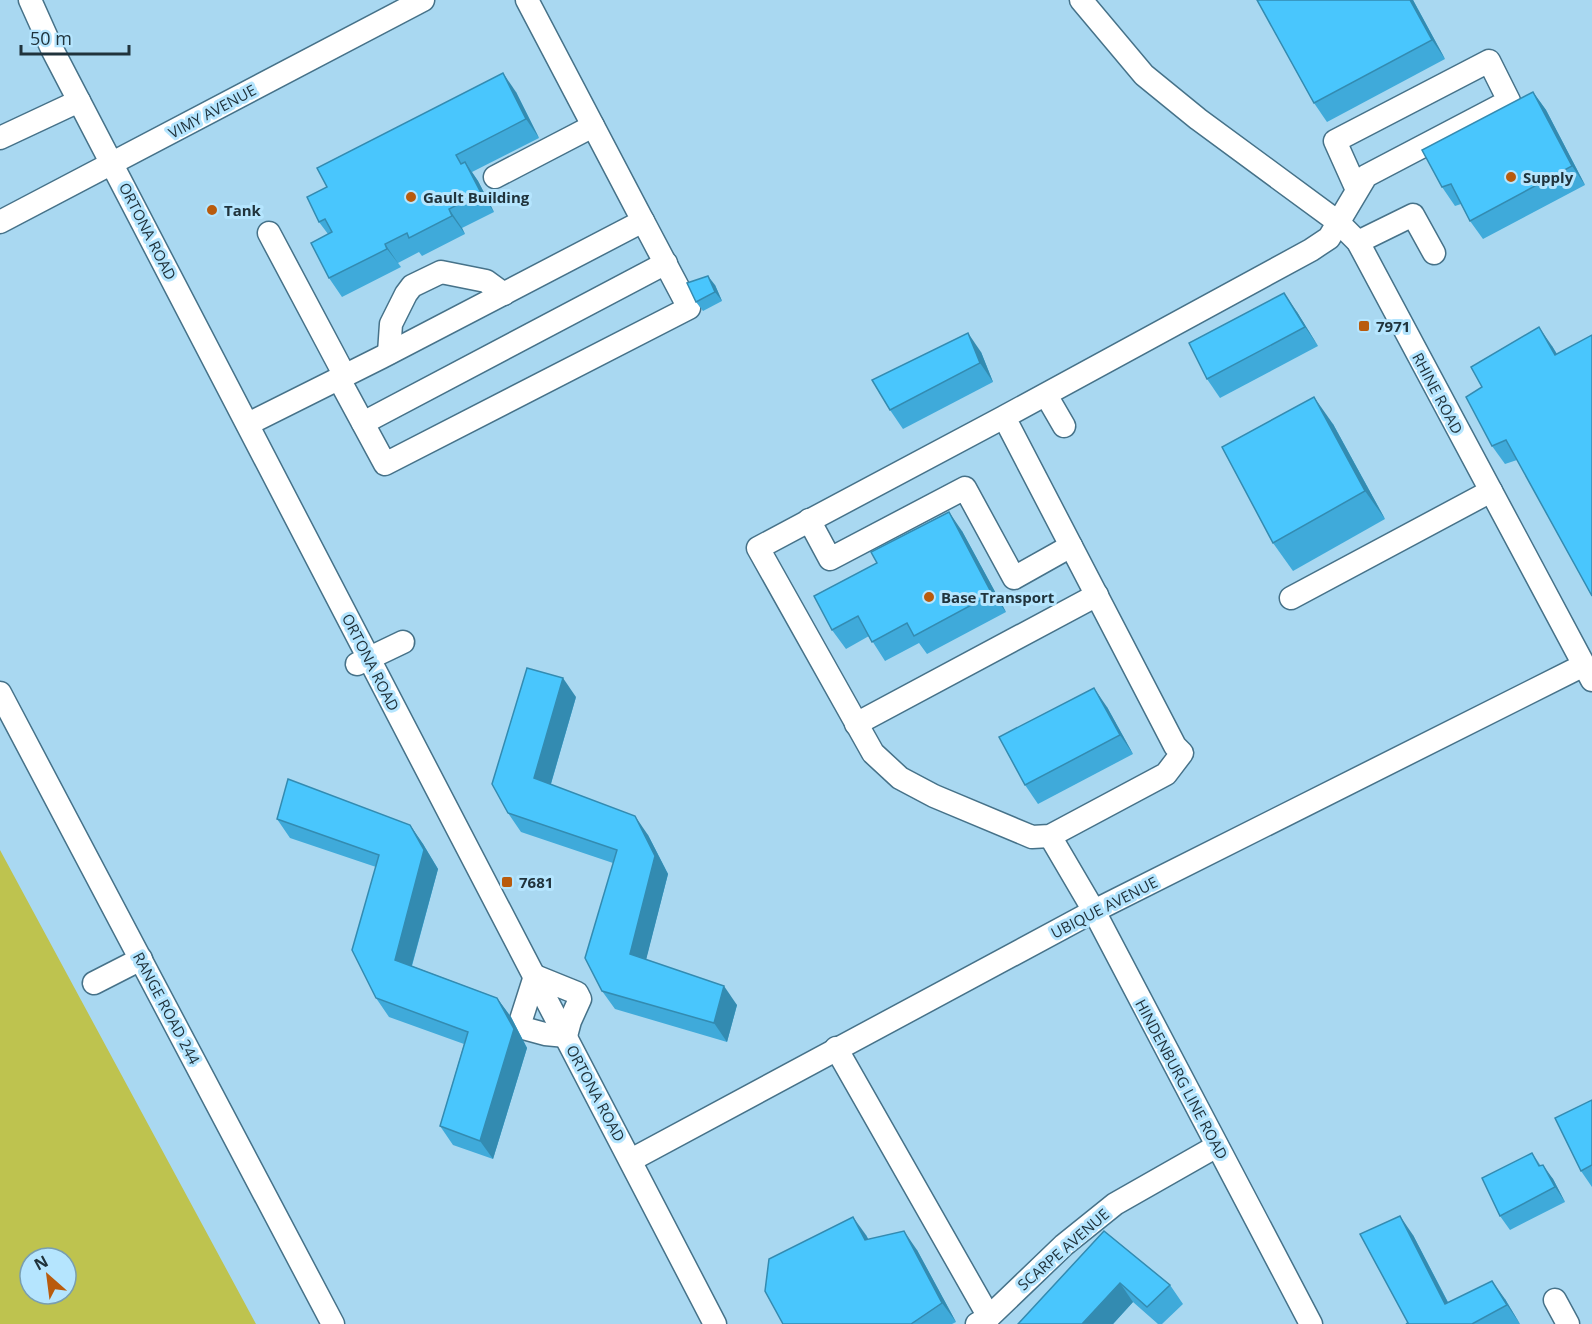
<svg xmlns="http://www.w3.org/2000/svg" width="1592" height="1324" font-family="'Open Sans',sans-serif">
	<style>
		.green { fill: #bec34f; fill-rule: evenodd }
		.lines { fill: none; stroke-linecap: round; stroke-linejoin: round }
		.minor-casing { stroke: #467289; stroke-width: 25 }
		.minor { stroke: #fff; stroke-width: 22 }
		.wall { fill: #3faada }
		.shaded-wall { fill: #338bb1 }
		.building { fill: #49c6fd; stroke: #338bb1; stroke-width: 1.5 }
		.poi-dot { fill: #b95b0d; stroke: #b5e5fe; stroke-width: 2 }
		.labels { text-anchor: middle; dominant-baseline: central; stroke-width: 6; stroke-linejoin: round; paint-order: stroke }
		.street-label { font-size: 15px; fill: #20333c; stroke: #b5e5fe }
		.poi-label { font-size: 15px; font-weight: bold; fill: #20333c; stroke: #b5e5fe; text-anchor: start }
	</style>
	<rect width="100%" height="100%" fill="#a9d8f1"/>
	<path class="green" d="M0,850L256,1324H0ZM30,1258H66V1294H30Z"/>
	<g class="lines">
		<g class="minor-casing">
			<g id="minor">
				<path d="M30,0L52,49L715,1324"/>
				<path d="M1081,0L1144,75L1198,119L1338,222L1358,242L1592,680"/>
				<path d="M0,138L79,101"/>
				<path d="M495,177L593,126"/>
				<path d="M0,222L423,0"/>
				<path d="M269,233L345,376"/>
				<path d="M1358,242L1413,215L1434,253"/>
				<path d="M389,353L391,324L406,294L412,286L441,272L486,281L504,294"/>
				<path d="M339,379L385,464L689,308L643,221"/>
				<path d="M1046,395L1064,426"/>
				<path d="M1004,417L758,548L873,753L900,778L934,796L1032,837L1050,836L1166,774L1182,753L1175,746L1004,417L1311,250L1329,238L1366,176L1509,101L1489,61L1335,141L1357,190"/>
				<path d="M363,423L666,263"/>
				<path d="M248,424L382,357L643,221L527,0"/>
				<path d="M809,520L830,559L965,488L1014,578L1071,546"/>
				<path d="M1291,598L1491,491"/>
				<path d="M357,664L403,642"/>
				<path d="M0,693L333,1324"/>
				<path d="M856,724L1097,595"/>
				<path d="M1050,836L1094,911L1311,1324"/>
				<path d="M535,976L577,993L580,999L570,1021L566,1036L545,1034L523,1028L520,1023Z"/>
				<path d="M94,983L141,959"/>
				<path d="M836,1048L989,1317"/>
				<path d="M631,1160L1094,911L1584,665"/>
				<path d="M1555,1300L1568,1324"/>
				<path d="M977,1324L989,1317L1064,1245L1115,1204L1217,1146"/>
			</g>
		</g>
		<use href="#minor" class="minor"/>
	</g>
	<g class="wall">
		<path d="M1257,0H1413L1445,59L1327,122L1314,103Z"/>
		<path d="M516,92L539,138L472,172L478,181L494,212L462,228L465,234L422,256L419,252L398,263L401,267L342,297L329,278L328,234L319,222Z"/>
		<path d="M1533,92L1546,110L1585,185L1483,239L1470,221L1461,204L1455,206L1442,187Z"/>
		<path d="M715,285L722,301L703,311L696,302Z"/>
		<path d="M1297,312L1318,346L1220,398L1207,379Z"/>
		<path d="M1552,346L1557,354L1517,460L1505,464L1492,446Z"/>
		<path d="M981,352L993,382L903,429L890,410Z"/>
		<path d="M1333,424L1385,519L1293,571L1273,543Z"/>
		<path d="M962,531L1006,612L927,654L919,643L885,661L869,636L846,649L832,630Z"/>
		<path d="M576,697L551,784L648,835L668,874L646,959L737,1005L727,1042L615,1009L602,991L613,863L521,832L508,813Z"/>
		<path d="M1107,707L1133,754L1038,804L1025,785Z"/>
		<path d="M277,819L410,825L423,844L438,869L412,966L497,998L511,1017L527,1048L493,1159L453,1145L440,1126L464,1044L389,1017L376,998V867L290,838Z"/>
		<path d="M1592,1100V1187L1581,1171Z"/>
		<path d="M1532,1153L1541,1166L1553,1179L1565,1202L1510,1230L1500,1216Z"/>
		<path d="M1104,1231L1170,1285L1183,1304L1162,1324H1158L1133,1302L1113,1324H1018Z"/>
		<path d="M866,1235L868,1239L917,1250L956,1322L952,1324H783Z"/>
		<path d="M1413,1235L1448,1302L1505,1299L1520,1324H1406L1408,1323Z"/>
	</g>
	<g class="shaded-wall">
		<path d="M1410,0H1413L1445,59L1432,40Z"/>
		<path d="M503,73L516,92L539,138L526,119Z"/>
		<path d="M1533,92L1546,110L1585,185L1572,166Z"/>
		<path d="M465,162L478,181L494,212L481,193Z"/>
		<path d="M449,209L462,228L465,234L452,216Z"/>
		<path d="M385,244L398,263L401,267L387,249Z"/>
		<path d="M708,276L715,285L722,301L715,292Z"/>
		<path d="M1284,293L1297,312L1318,346L1305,327Z"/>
		<path d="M1539,327L1552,346L1568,373L1555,355Z"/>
		<path d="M968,333L981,352L993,382L980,363Z"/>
		<path d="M1314,397L1333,424L1385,519L1365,491Z"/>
		<path d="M949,512L962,531L1006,612L992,594Z"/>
		<path d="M563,678L576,697L547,797L534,778Z"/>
		<path d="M1094,688L1107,707L1133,754L1120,735Z"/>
		<path d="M635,816L648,835L668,874L643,972L630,954Z"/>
		<path d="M410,825L423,844L438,869L408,979L395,960Z"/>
		<path d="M724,986L737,1005L727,1042L714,1023Z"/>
		<path d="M497,998L511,1017L527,1048L493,1159L480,1141Z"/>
		<path d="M1543,1165L1553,1179L1565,1202L1555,1187Z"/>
		<path d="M1400,1216L1413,1235L1458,1322L1445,1304Z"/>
		<path d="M853,1217L866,1235L878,1258L865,1240Z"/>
		<path d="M904,1231L917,1250L956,1322L942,1303Z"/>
		<path d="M1492,1281L1505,1299L1520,1324L1507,1305Z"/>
		<path d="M1120,1283L1133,1302L1113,1324H1082Z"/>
	</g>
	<g class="building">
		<path d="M1257,0H1410L1432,40L1314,103Z"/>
		<path d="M503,73L526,119L456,155L461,164L465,162L481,193L449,209L452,216L409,238L407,233L385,244L387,249L329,278L311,243L332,232L325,219L319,222L307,197L327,187L317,168Z"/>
		<path d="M1533,92L1572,166L1470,221L1451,184L1442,187L1422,150Z"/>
		<path d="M708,276L715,292L696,302L687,283Z"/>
		<path d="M1284,293L1305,327L1207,379L1189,343Z"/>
		<path d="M1539,327L1555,355L1592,335V596L1506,440L1492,446L1466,397L1482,387L1471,367Z"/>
		<path d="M968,333L980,363L890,410L872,380Z"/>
		<path d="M1314,397L1365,491L1273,543L1222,447Z"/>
		<path d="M949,512L992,594L914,636L907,623L872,642L858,616L832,630L814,596L877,563L871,552Z"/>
		<path d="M527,668L563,678L534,778L635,816L655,856L630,954L724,986L714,1023L602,991L585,958L617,850L508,813L492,784Z"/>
		<path d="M1094,688L1120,735L1025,785L999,737Z"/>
		<path d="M288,779L410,825L424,850L395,960L497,998L514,1029L480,1141L440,1126L468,1032L376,998L352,950L379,855L277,819Z"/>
		<path d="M1592,1100V1165L1581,1171L1555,1118Z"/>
		<path d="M1532,1153L1539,1166L1543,1165L1555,1187L1500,1216L1482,1178Z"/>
		<path d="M1400,1216L1445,1304L1492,1281L1507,1305L1472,1324H1406L1408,1323L1360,1234Z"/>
		<path d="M853,1217L865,1240L904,1231L942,1303L911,1324H783L765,1291L769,1259Z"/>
		<path d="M1104,1231L1170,1285L1147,1307L1120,1283L1082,1324H1018Z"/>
	</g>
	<g class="poi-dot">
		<circle cx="1511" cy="177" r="6"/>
		<circle cx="411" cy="197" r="6"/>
		<circle cx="212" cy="210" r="6"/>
		<rect x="1358" y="320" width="12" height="12" rx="3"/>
		<circle cx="929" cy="597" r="6"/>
		<rect x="501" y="876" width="12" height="12" rx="3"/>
	</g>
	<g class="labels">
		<g class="street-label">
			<text transform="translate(212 111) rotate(-28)">VIMY AVENUE</text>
			<text transform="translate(148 231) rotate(63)">ORTONA ROAD</text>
			<text transform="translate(1438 393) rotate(62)">RHINE ROAD</text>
			<text transform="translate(371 662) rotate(63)">ORTONA ROAD</text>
			<text transform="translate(1104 907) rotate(-27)">UBIQUE AVENUE</text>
			<text transform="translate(167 1008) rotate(62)">RANGE ROAD 244</text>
			<text transform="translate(1182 1079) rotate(62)">HINDENBURG LINE ROAD</text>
			<text transform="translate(596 1093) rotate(62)">ORTONA ROAD</text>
			<text transform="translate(1063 1249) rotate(-41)">SCARPE AVENUE</text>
		</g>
		<g class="poi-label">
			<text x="1523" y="177">Supply</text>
			<text x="423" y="197">Gault Building</text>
			<text x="224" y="210">Tank</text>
			<text x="1376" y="326">7971</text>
			<text x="941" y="597">Base Transport</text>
			<text x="519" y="882">7681</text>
		</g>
	</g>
	<g transform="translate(48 1276) rotate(332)"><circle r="28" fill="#b5e5fe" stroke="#799eb0" stroke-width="1.5"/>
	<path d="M0-4.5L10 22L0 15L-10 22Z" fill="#b95b0d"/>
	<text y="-9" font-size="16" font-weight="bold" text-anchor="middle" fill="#20333c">N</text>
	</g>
	<path d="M21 45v9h108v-9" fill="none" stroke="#20333c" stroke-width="3"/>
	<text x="30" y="45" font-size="18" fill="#20333c" stroke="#b5e5fe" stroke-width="4.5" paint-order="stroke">50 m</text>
</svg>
